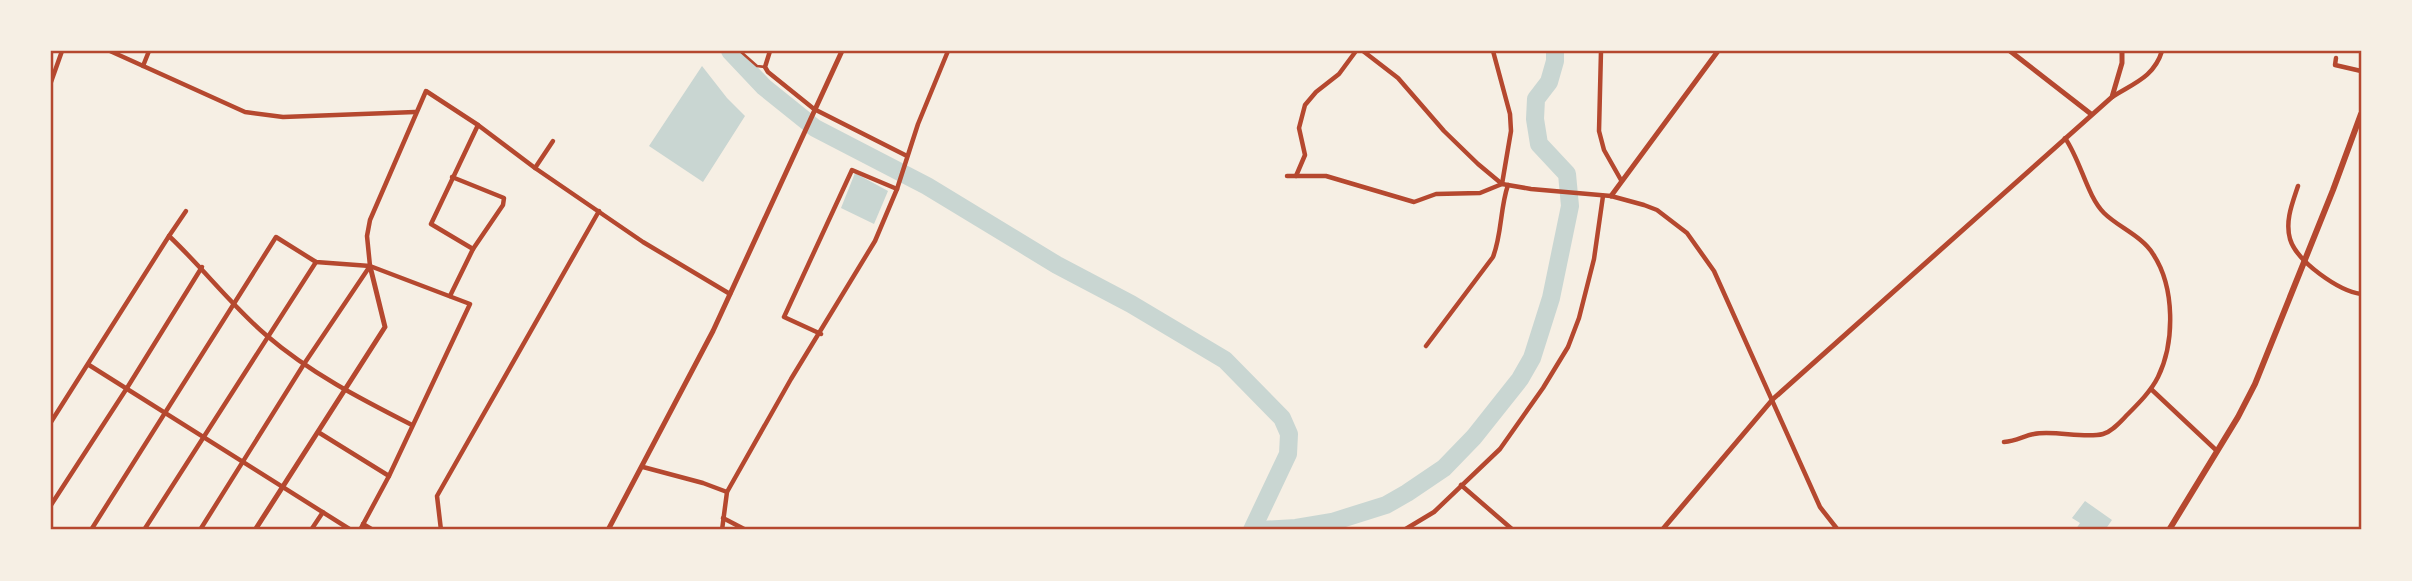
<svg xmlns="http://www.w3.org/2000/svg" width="2412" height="581" font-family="'Source Sans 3',sans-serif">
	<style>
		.water { fill: #c9d6d2 }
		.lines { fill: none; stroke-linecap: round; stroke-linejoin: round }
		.river { stroke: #c9d6d2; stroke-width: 18 }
		.pedestrian { stroke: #b5482f; stroke-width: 2.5 }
		.minor { stroke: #b5482f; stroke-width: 4.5 }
		.tertiary { stroke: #b5482f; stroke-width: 5 }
		.secondary { stroke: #b5482f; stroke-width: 5 }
		.primary { stroke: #b5482f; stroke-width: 6 }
		.neatline { fill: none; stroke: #b5482f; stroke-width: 2.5 }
	</style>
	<rect width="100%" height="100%" fill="#f6efe4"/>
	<g class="water">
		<path d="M702,66L727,98L745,116L703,182L649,146Z"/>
		<path d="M855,173L888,191L874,224L841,208Z"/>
		<path d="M2085,501L2112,520L2105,530L2076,529L2080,523L2072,518Z"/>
	</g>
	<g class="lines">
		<g class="river">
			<path d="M730,51L764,87L815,128L927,186L1057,265L1131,304L1225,360L1282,418L1289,434L1288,454L1252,530"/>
			<path d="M1260,530L1296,528L1332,522L1386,505L1407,493L1444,468L1474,437L1520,379L1532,358L1551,298L1570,206L1567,174L1539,144L1535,119L1536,99L1549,82L1555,61V51"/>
		</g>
		<path class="pedestrian" d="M740,51L757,66L765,67"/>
		<g class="minor">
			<path d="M110,51L245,112L283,117L415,112"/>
			<path d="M770,51L765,67L768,72L814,109L907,156"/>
			<path d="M1363,51L1398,78L1444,131L1478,164L1502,184L1531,189L1611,196L1644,205L1657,210L1687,233L1714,271L1820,507L1838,530"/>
			<path d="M1601,51L1599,131L1604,150L1621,180"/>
			<path d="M2336,58L2335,65L2361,71"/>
			<path d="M143,66L149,51"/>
			<path d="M51,82L62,51"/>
			<path d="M2112,97C2134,83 2154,77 2162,51"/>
			<path d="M535,168L553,141"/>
			<path d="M1287,176H1326L1414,202L1436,194L1480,193L1502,184L1511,131L1510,114L1493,51"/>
			<path d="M1296,176L1305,155L1299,128L1305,105L1316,92L1339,74L1356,51"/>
			<path d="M452,177L504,198L503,205L473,249"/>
			<path d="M2298,186C2292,204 2285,221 2290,239C2297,262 2339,291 2361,294"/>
			<path d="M169,236L186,211"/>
			<path d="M450,296L473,249L431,224L478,125"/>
			<path d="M821,334L784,317L852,170L897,189"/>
			<path d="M1426,346L1493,257C1502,234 1500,208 1508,185"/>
			<path d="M89,365L351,530"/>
			<path d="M2151,389L2217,451"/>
			<path d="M51,422L169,236C203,268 231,305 266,335C310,373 361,399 412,425"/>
			<path d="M318,432L389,476"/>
			<path d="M2004,442C2017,441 2023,436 2034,434C2054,430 2085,439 2103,434C2113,431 2121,421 2128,414C2139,403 2151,391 2158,377C2175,342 2175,287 2153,254C2142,236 2118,227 2104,213C2087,196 2081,161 2065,138"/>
			<path d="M643,467L703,483L727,492"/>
			<path d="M1461,485L1513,530"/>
			<path d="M51,505L127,388L202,267"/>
			<path d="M723,518L746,530"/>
			<path d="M363,524L373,530"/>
			<path d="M91,530L276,237L316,262L370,266L470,304L389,476L360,530"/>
			<path d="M144,530L316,262"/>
			<path d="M200,530L304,364L370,266L367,236L370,220L426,91L478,125L535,168L643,242L730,294"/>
			<path d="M311,530L323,512"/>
			<path d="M441,530L437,496L599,211"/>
			<path d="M722,530L727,492L791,379L875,241L897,189L918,124L948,51"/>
			<path d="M1404,530L1434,512L1500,449L1543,388L1568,347L1579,318L1594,259L1603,196"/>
		</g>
		<g class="tertiary">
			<path d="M2010,51L2091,114"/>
			<path d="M1611,196L1718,51"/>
			<path d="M255,530L385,327L370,266"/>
			<path d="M1662,530L1773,399L2112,97L2122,63V51"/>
		</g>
		<path class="secondary" d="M608,530L713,331L842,51"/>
		<path class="primary" d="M2169,530L2238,417L2255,384L2333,190L2361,114"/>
	</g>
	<rect width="2412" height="581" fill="none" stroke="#f6efe4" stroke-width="105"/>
	<rect x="52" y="52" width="2308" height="476" class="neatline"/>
</svg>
